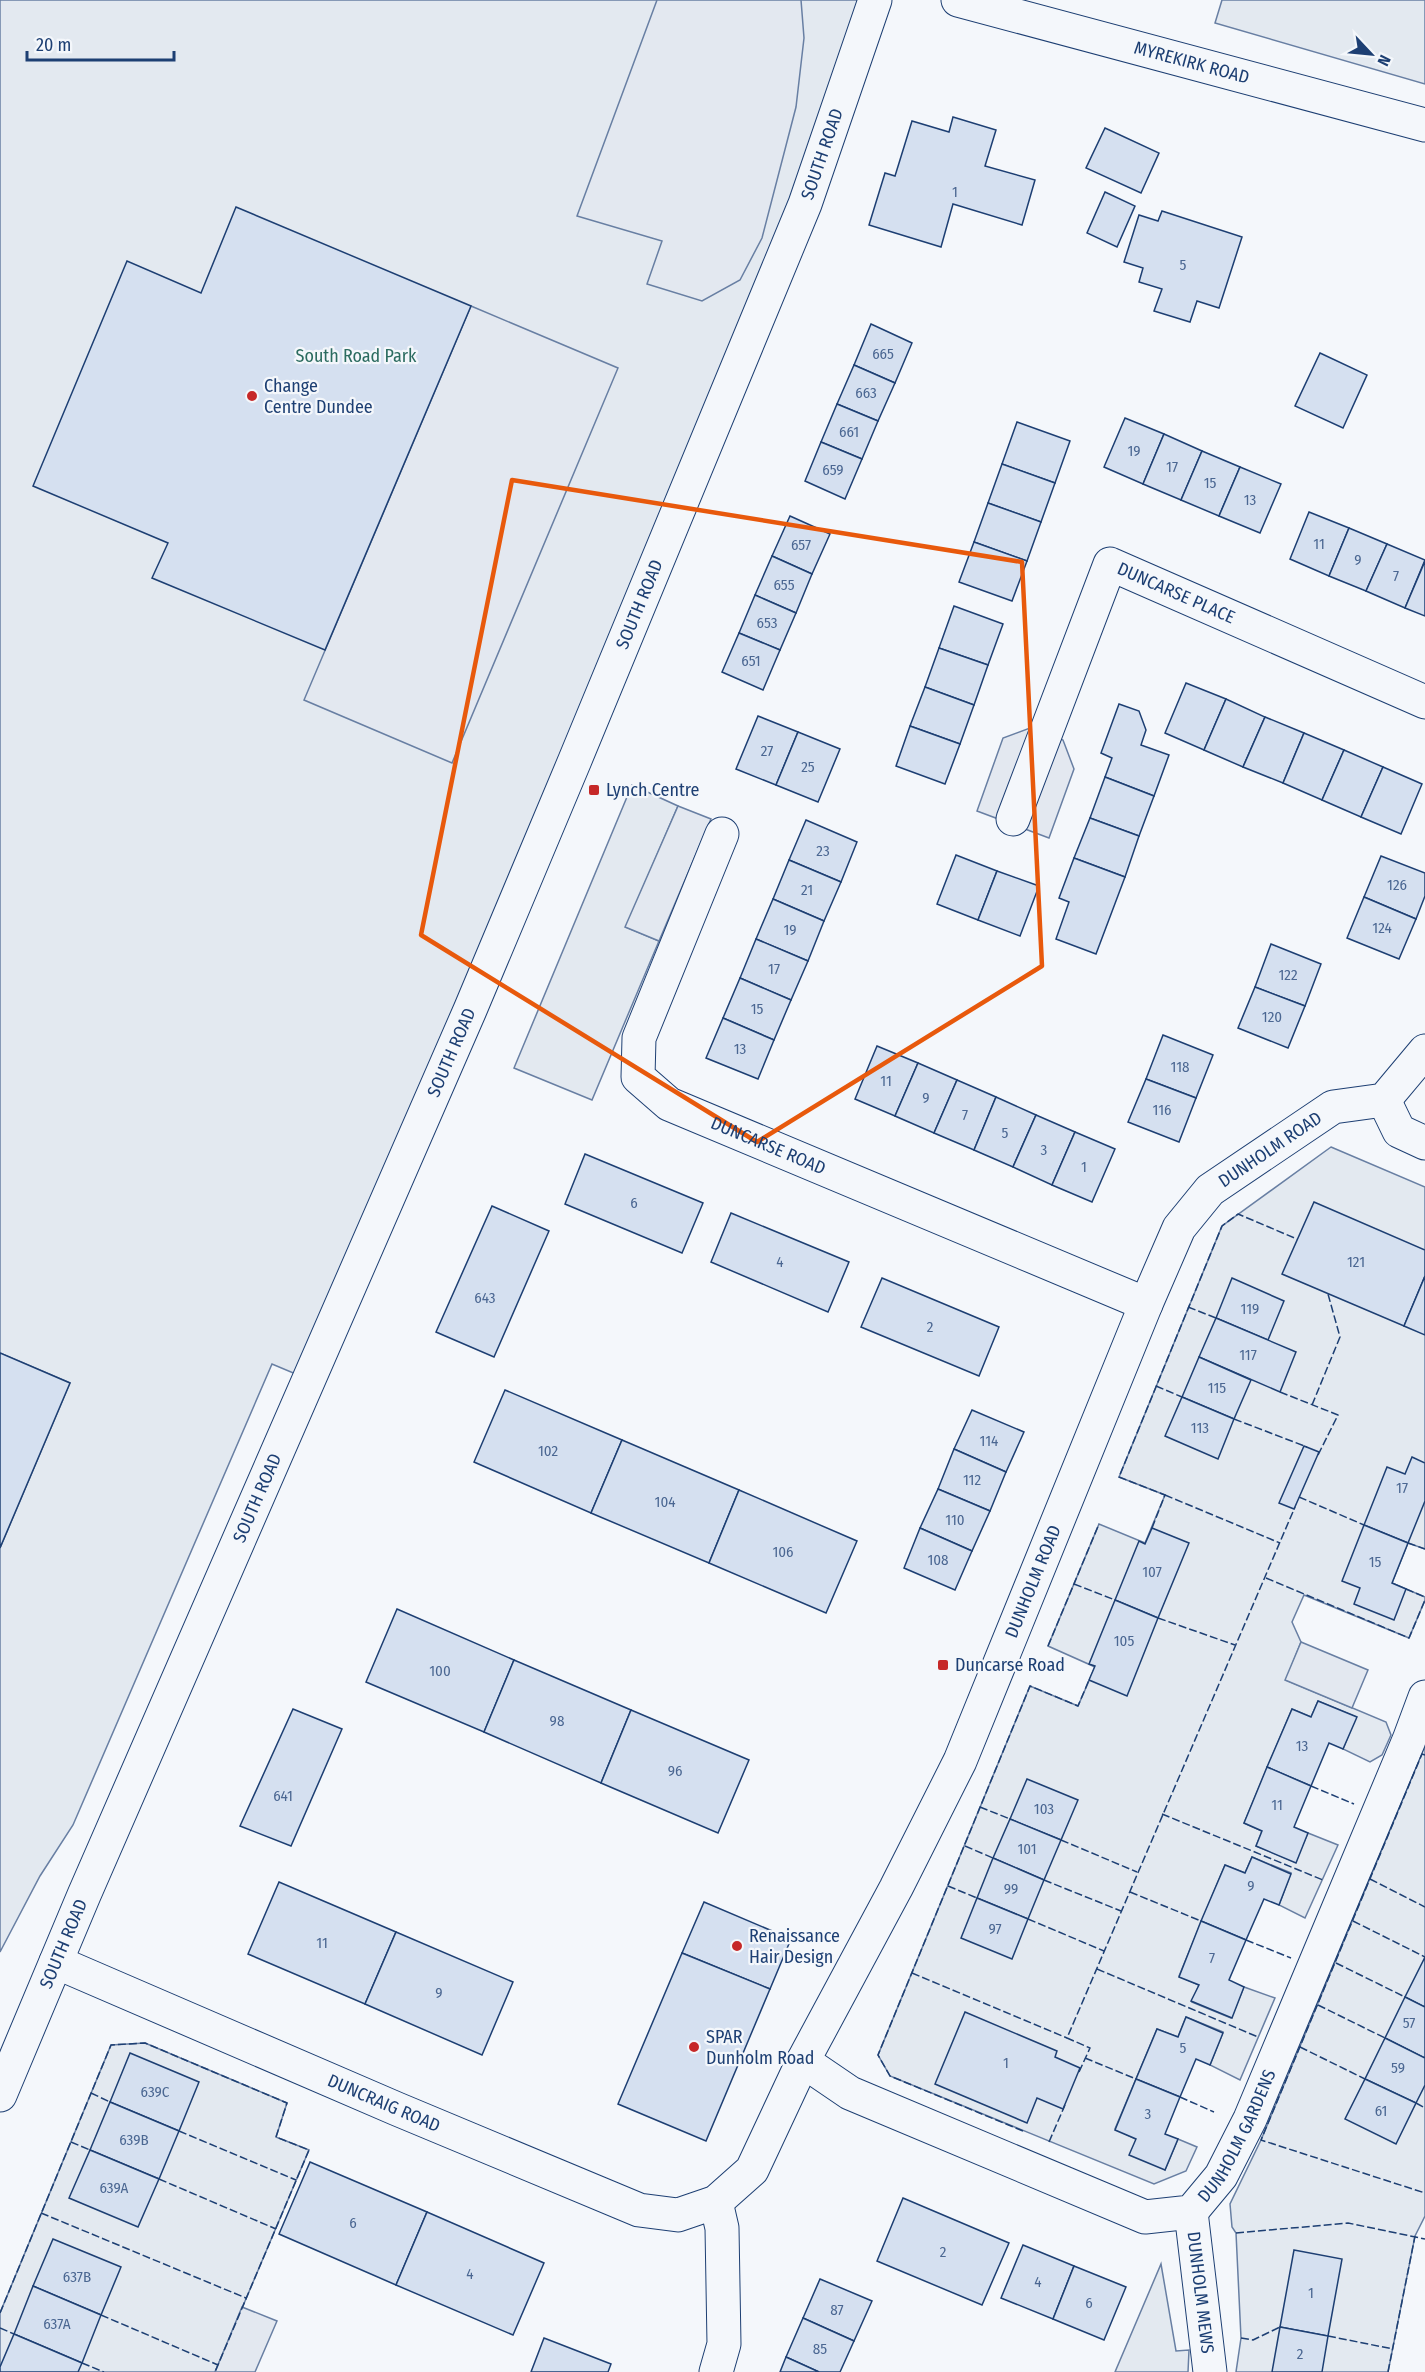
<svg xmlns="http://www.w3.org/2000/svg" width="1425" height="2372" font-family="'Fira Sans Condensed',sans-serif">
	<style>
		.green { fill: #e3e9f0; stroke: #687fa3; stroke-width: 1.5 }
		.parking { fill: #e3e8f0; stroke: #687fa3; stroke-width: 1.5 }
		.building { fill: #d5e0f0; stroke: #1d3f73; stroke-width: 1.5 }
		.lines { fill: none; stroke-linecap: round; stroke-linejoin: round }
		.minor-casing { stroke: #1d3f73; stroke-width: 35 }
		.minor { stroke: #f4f7fb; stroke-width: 33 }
		.fence { stroke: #1d3f73; stroke-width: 1.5; stroke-dasharray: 8 3; stroke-linecap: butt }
		.marked { fill: none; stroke: #e8590c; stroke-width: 4.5; stroke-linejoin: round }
		.poi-dot { fill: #c62828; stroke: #f4f7fb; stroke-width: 2 }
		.labels { text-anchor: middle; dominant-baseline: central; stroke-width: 4.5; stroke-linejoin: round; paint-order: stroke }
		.number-label { font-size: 15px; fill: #4b6792 }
		.street-label { font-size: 18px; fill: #1d3f73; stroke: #f4f7fb }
		.park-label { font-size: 18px; fill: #2c6c60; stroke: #f4f7fb }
		.poi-label { font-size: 18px; fill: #1d3f73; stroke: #f4f7fb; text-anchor: start }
	</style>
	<rect width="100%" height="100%" fill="#f4f7fb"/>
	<g class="green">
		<path d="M0,0H875L310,1380L272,1364L73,1825L40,1876L0,1952V1548L70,1383L0,1353Z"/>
		<path d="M1222,0H1425V84L1215,23Z"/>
		<path d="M632,785L678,806L626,927L659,941L592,1100L514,1068Z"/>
		<path d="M1331,1147L1425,1187V1549L1408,1543L1392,1583L1425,1597V1600L1409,1638L1304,1595L1292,1622L1301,1642L1286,1680L1386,1722L1391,1735L1382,1755L1370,1762L1343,1749L1356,1717L1318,1701L1311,1717L1292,1709L1244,1823L1262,1831L1256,1846L1295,1862L1308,1833L1338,1845L1305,1918L1279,1905L1291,1873L1252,1857L1245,1873L1225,1865L1179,1976L1199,1985L1192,2002L1231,2018L1244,1987L1275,1998L1240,2080L1210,2065L1223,2032L1186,2017L1178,2037L1157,2029L1115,2129L1136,2139L1165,2170L1178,2139L1197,2147L1186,2171L1154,2184L890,2076L878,2055L1030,1686L1078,1706L1095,1667L1048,1646L1099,1524L1145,1543L1165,1495L1119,1477L1222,1226Z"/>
		<path d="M1425,1746V2216L1415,2236L1388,2372H1236L1241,2338L1236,2233L1232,2227L1230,2204L1261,2140Z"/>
		<path d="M145,2043L287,2103L276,2137L309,2150L215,2372H0V2313L111,2045Z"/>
		<path d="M1161,2264L1176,2351L1189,2350L1188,2372H1115Z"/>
	</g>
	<g class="parking">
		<path d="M657,0H801L804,38L796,107L762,238L740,280L702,301L647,284L662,241L577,216Z"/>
		<path d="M471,306L618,368L452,763L304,700Z"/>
		<path d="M1030,728L1063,740L1074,769L1049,838L977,811L1003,738Z"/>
		<path d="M678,806L711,819L659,941L625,927Z"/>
		<path d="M1301,1642L1368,1670L1352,1708L1285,1680Z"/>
		<path d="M242,2307L277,2321L255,2372H215Z"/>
	</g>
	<g class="building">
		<path d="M953,117L996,130L985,166L1035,180L1022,225L953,204L941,247L869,225L885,173L895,176L912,121L949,132Z"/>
		<path d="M1105,128L1159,153L1141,193L1086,168Z"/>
		<path d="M1105,192L1135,206L1117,247L1087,233Z"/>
		<path d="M236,207L471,306L325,650L152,578L168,543L33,486L127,261L201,293Z"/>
		<path d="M1162,211L1242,237L1219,308L1197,301L1190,322L1154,311L1162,289L1139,282L1143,268L1124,262L1139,215L1158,221Z"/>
		<path d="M871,324L912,343L895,383L854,365Z"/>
		<path d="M1320,353L1367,375L1343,428L1295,406Z"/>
		<path d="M854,365L895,383L878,421L837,404Z"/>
		<path d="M837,404L878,421L862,459L821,442Z"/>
		<path d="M1125,418L1164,434L1143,484L1104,467Z"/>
		<path d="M1017,422L1070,441L1055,483L1002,464Z"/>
		<path d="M1164,434L1202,451L1181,500L1143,484Z"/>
		<path d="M821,442L862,459L845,499L805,481Z"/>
		<path d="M1202,451L1240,467L1219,516L1181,500Z"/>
		<path d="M1002,464L1055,483L1041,522L988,503Z"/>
		<path d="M1240,467L1281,484L1260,533L1219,516Z"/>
		<path d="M988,503L1041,522L1027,561L974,542Z"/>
		<path d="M1309,512L1349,528L1329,576L1290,559Z"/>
		<path d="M790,516L830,534L812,574L772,556Z"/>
		<path d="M1349,528L1387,544L1366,591L1329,576Z"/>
		<path d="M974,542L1027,561L1012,601L959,582Z"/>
		<path d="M1387,544L1425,560L1405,608L1366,591Z"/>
		<path d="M772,556L812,574L796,613L755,595Z"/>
		<path d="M1425,561V616L1405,608Z"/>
		<path d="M755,595L796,613L780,650L739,633Z"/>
		<path d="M954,606L1003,624L988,665L939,648Z"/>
		<path d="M739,633L780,650L763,690L722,672Z"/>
		<path d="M939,648L988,665L974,705L925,687Z"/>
		<path d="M1186,683L1226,699L1204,750L1165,733Z"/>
		<path d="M925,687L974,705L960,744L910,726Z"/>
		<path d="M1226,699L1265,717L1243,767L1204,750Z"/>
		<path d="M1119,704L1139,711L1146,730L1141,745L1169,755L1154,796L1105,777L1112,758L1101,753Z"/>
		<path d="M758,716L798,732L776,785L736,769Z"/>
		<path d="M1265,717L1304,733L1283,783L1243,767Z"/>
		<path d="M910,726L960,744L945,784L896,766Z"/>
		<path d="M798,732L840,749L818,802L776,785Z"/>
		<path d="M1304,733L1344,750L1322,800L1283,783Z"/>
		<path d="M1344,750L1383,767L1361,817L1322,800Z"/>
		<path d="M1383,767L1422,784L1401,834L1361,817Z"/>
		<path d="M1105,777L1154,796L1139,836L1090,818Z"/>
		<path d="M1090,818L1139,836L1125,877L1074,858Z"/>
		<path d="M806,820L857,842L841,882L789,860Z"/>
		<path d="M956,855L997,871L978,920L937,904Z"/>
		<path d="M1381,856L1425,873V896L1416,919L1364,897Z"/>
		<path d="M1074,858L1125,877L1096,954L1056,939L1069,902L1059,898Z"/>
		<path d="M789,860L841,882L824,921L773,899Z"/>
		<path d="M997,871L1039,886L1020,936L978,920Z"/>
		<path d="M1364,897L1416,919L1399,959L1347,938Z"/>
		<path d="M773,899L824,921L808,961L756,939Z"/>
		<path d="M756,939L808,961L791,1000L740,978Z"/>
		<path d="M1271,944L1321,964L1305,1006L1255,987Z"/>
		<path d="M740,978L791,1000L774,1040L723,1018Z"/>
		<path d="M1255,987L1305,1006L1288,1048L1238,1028Z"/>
		<path d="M723,1018L774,1040L758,1079L706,1058Z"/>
		<path d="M1163,1035L1213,1055L1196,1098L1146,1079Z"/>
		<path d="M877,1046L918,1063L895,1116L855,1099Z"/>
		<path d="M918,1063L957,1080L934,1133L895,1116Z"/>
		<path d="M1146,1079L1196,1098L1179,1142L1128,1122Z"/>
		<path d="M957,1080L996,1097L974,1150L934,1133Z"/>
		<path d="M996,1097L1036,1115L1013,1167L974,1150Z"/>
		<path d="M1036,1115L1075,1132L1052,1185L1013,1167Z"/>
		<path d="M1075,1132L1115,1149L1092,1202L1052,1185Z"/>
		<path d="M585,1154L703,1203L682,1253L565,1204Z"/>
		<path d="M1314,1202L1425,1250V1276L1404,1326L1282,1274Z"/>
		<path d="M492,1206L549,1231L494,1357L436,1332Z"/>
		<path d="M731,1213L849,1262L828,1312L711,1262Z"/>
		<path d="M1425,1276V1335L1404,1326Z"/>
		<path d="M882,1278L999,1327L979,1376L861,1327Z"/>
		<path d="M1232,1278L1284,1301L1268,1340L1216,1318Z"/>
		<path d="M1216,1318L1296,1352L1280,1392L1199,1357Z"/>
		<path d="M0,1353L70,1383L0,1548Z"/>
		<path d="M1199,1357L1251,1380L1234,1419L1182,1397Z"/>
		<path d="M505,1390L622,1440L591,1513L474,1462Z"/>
		<path d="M1182,1397L1234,1419L1218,1459L1165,1436Z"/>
		<path d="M972,1410L1024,1432L1006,1472L954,1449Z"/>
		<path d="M622,1440L739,1490L709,1563L591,1513Z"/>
		<path d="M1304,1446L1319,1452L1294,1509L1279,1503Z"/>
		<path d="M954,1449L1006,1472L990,1511L938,1489Z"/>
		<path d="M1412,1457L1425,1463V1501L1408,1543L1364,1525L1387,1467L1405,1474Z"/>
		<path d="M938,1489L990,1511L972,1551L920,1528Z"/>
		<path d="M739,1490L857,1541L826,1613L709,1563Z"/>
		<path d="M1364,1525L1408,1543L1392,1583L1406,1589L1394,1620L1354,1604L1360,1588L1342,1581Z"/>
		<path d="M920,1528L972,1551L955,1590L904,1568Z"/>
		<path d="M1152,1528L1189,1543L1158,1618L1115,1600L1139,1541L1145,1544Z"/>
		<path d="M1115,1600L1158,1618L1127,1696L1089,1680L1095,1666L1089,1664Z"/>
		<path d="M397,1609L514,1660L484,1732L366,1682Z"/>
		<path d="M514,1660L631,1710L601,1783L484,1732Z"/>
		<path d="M1318,1701L1357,1717L1343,1749L1329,1743L1311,1786L1267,1767L1292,1709L1311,1717Z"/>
		<path d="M293,1709L342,1729L291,1846L240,1826Z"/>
		<path d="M631,1710L749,1760L718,1833L601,1783Z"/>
		<path d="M1267,1767L1311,1786L1294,1827L1308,1833L1296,1863L1256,1846L1262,1831L1244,1823Z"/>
		<path d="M1027,1779L1078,1800L1061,1840L1010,1819Z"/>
		<path d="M1010,1819L1061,1840L1044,1880L993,1858Z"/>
		<path d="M1252,1857L1291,1874L1279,1905L1264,1899L1246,1940L1201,1921L1225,1865L1245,1873Z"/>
		<path d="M993,1858L1044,1880L1028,1919L977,1898Z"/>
		<path d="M279,1882L396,1932L365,2004L248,1954Z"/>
		<path d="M977,1898L1028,1919L1012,1959L961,1938Z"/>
		<path d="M704,1902L791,1939L770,1989L682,1953Z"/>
		<path d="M1201,1921L1246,1940L1229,1980L1244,1987L1232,2018L1191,2001L1199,1985L1179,1977Z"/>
		<path d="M396,1932L513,1982L482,2055L365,2004Z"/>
		<path d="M682,1953L770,1989L706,2141L618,2104Z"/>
		<path d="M1425,1957V2007L1405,1997Z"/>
		<path d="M1405,1997L1425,2007V2058L1385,2038Z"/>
		<path d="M965,2012L1057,2051L1055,2057L1080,2068L1063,2109L1037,2098L1027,2123L935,2084Z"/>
		<path d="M1186,2017L1223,2033L1210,2065L1196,2059L1180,2097L1136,2079L1157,2029L1178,2037Z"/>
		<path d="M1385,2038L1425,2058V2085L1416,2103L1365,2079Z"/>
		<path d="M130,2053L199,2082L179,2131L110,2102Z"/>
		<path d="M1136,2079L1180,2097L1165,2134L1178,2139L1165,2170L1129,2155L1136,2139L1115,2130Z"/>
		<path d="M1365,2079L1416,2103L1396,2144L1345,2119Z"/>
		<path d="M110,2102L179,2131L159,2179L90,2150Z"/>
		<path d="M90,2150L159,2179L138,2227L69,2198Z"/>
		<path d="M310,2162L427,2212L396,2285L279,2234Z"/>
		<path d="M903,2198L1009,2243L982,2305L877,2261Z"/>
		<path d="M427,2212L544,2263L513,2335L396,2285Z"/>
		<path d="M53,2239L121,2267L101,2315L33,2286Z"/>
		<path d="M1023,2245L1074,2266L1053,2319L1001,2298Z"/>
		<path d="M1294,2250L1342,2259L1328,2336L1280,2327Z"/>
		<path d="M1074,2266L1126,2287L1104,2340L1053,2319Z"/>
		<path d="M820,2279L872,2301L854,2341L803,2318Z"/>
		<path d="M33,2286L101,2315L82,2363L14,2334Z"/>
		<path d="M803,2318L854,2341L840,2372H819L786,2357Z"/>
		<path d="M1280,2327L1328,2336L1322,2372H1272Z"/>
		<path d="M14,2334L82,2363L78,2372H0V2367Z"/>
		<path d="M544,2338L611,2364L608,2372H531Z"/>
		<path d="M786,2357L819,2372H780Z"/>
	</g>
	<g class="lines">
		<g class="minor-casing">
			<g id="minor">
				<path id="s1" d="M958,0L1425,125"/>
				<path id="s2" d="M1013,819L1110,564L1425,702"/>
				<path id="s3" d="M722,834L639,1038L638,1077L669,1104L1146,1304"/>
				<path d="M1384,1100L1399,1131L1425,1143"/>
				<path id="s4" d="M56,1962L397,2109L639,2210L678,2215L716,2202L752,2170L803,2061L896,1888L960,1761L1146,1304L1179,1228L1210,1190L1333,1107L1384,1100L1425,1051"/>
				<path id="s5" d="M803,2061L850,2093L1145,2217L1191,2212L1221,2176L1250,2119L1409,1740L1425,1697"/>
				<path id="s6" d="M0,2095L84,1895L470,1010L575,760L805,204L875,0"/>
				<path id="s7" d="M1191,2212L1210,2372"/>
				<path d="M716,2372L724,2344L722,2228L716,2202"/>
			</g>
		</g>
		<use href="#minor" class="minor"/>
		<g class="fence">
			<path d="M1188,1307L1216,1318"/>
			<path d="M1156,1386L1182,1397"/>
			<path d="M1280,1392L1338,1415L1318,1455"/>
			<path d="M1312,1405L1340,1337L1328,1294"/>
			<path d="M1234,1419L1307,1447"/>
			<path d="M1165,1495L1280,1543"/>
			<path d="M1299,1497L1364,1525"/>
			<path d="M1152,1528L1165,1495L1119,1477L1222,1226L1238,1214L1297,1239"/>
			<path d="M1408,1543L1425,1549"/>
			<path d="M1266,1578L1409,1638L1425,1600"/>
			<path d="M1074,1584L1115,1600"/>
			<path d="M1406,1589L1425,1597"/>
			<path d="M1158,1618L1235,1645"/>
			<path d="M1048,1646L1099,1524"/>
			<path d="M1425,1755L1422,1754L1261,2140L1425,2193"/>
			<path d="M1311,1786L1354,1804"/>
			<path d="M980,1807L1010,1819"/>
			<path d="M1162,1814L1323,1880"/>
			<path d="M1061,1840L1137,1872"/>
			<path d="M965,1846L993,1858"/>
			<path d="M1370,1879L1425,1907"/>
			<path d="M1044,1880L1121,1911"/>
			<path d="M948,1886L977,1898"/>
			<path d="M1130,1892L1201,1921"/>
			<path d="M1028,1919L1104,1951"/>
			<path d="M1353,1921L1425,1957"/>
			<path d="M1246,1940L1291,1958"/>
			<path d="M1336,1963L1405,1997"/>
			<path d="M1097,1969L1258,2037"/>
			<path d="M912,1973L1067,2038"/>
			<path d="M1318,2005L1385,2038"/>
			<path d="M1300,2047L1365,2079"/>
			<path d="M1085,2058L1136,2079"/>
			<path d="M1079,2072L1090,2048L1067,2038L1295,1507"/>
			<path d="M91,2093L110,2102"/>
			<path d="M1180,2097L1214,2112"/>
			<path d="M1416,2103L1425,2108"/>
			<path d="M179,2131L296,2180"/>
			<path d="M1023,2131L890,2076L878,2055L1030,1686L1078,1706L1089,1680"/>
			<path d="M71,2142L90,2150"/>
			<path d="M1049,2142L1065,2105"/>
			<path d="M159,2179L276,2229"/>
			<path d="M41,2213L246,2298"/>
			<path d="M1236,2233L1348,2223L1425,2239"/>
			<path d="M0,2313L111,2045L145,2043L287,2103L276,2137L309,2150L215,2372"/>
			<path d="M101,2315L218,2365"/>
			<path d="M0,2328L14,2334"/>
			<path d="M1328,2336L1393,2349"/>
			<path d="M1241,2338L1253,2340L1280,2327"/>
			<path d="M82,2363L104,2372"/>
			<path d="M1388,2372L1415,2236"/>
		</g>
	</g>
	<path class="marked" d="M512,480L1022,562L1042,966L757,1142L421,935Z"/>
	<g class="poi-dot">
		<circle cx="252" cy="396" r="6"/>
		<rect x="588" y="784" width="12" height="12" rx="3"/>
		<rect x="937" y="1659" width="12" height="12" rx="3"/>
		<circle cx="737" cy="1946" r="6"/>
		<circle cx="694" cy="2047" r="6"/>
	</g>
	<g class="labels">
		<g class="number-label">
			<text x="955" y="192">1</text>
			<text x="1183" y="265">5</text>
			<text x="883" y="354">665</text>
			<text x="866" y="393">663</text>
			<text x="849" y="432">661</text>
			<text x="1134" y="451">19</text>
			<text x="1172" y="467">17</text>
			<text x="833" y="470">659</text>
			<text x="1210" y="483">15</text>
			<text x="1250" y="500">13</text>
			<text x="1319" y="544">11</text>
			<text x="801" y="545">657</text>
			<text x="1358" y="560">9</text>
			<text x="1396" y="576">7</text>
			<text x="784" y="585">655</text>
			<text x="767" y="623">653</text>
			<text x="751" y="661">651</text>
			<text x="767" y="751">27</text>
			<text x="808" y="767">25</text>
			<text x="823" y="851">23</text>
			<text x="1397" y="885">126</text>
			<text x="807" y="890">21</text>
			<text x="1382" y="928">124</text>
			<text x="790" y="930">19</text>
			<text x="774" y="969">17</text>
			<text x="1288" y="975">122</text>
			<text x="757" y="1009">15</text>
			<text x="1272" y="1017">120</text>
			<text x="740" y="1049">13</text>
			<text x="1180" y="1067">118</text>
			<text x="886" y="1081">11</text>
			<text x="926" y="1098">9</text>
			<text x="1162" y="1110">116</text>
			<text x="965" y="1115">7</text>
			<text x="1005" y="1133">5</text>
			<text x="1044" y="1150">3</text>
			<text x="1084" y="1167">1</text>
			<text x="634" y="1203">6</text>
			<text x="780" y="1262">4</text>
			<text x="1356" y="1262">121</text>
			<text x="485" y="1298">643</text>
			<text x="1250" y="1309">119</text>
			<text x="930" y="1327">2</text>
			<text x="1248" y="1355">117</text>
			<text x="1217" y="1388">115</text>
			<text x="1200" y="1428">113</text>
			<text x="989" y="1441">114</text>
			<text x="548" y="1451">102</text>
			<text x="972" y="1480">112</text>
			<text x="1402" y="1488">17</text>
			<text x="665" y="1502">104</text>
			<text x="955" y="1520">110</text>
			<text x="783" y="1552">106</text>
			<text x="938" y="1560">108</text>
			<text x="1375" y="1562">15</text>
			<text x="1152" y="1572">107</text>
			<text x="1124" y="1641">105</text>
			<text x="440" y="1671">100</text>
			<text x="557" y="1721">98</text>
			<text x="1302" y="1746">13</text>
			<text x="675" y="1771">96</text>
			<text x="283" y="1796">641</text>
			<text x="1277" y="1805">11</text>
			<text x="1044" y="1809">103</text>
			<text x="1027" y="1849">101</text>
			<text x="1251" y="1886">9</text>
			<text x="1011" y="1889">99</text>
			<text x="995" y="1929">97</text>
			<text x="322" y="1943">11</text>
			<text x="1212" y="1958">7</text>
			<text x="439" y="1993">9</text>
			<text x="1409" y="2023">57</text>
			<text x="1183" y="2048">5</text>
			<text x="1006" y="2063">1</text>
			<text x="1398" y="2068">59</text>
			<text x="155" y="2092">639C</text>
			<text x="1381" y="2111">61</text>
			<text x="1148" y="2114">3</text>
			<text x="134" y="2140">639B</text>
			<text x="114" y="2188">639A</text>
			<text x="353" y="2223">6</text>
			<text x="943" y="2252">2</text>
			<text x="470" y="2274">4</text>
			<text x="77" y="2277">637B</text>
			<text x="1038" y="2282">4</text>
			<text x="1311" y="2293">1</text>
			<text x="1089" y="2303">6</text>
			<text x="837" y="2310">87</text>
			<text x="57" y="2324">637A</text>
			<text x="820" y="2349">85</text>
			<text x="1300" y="2354">2</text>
		</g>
		<g class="street-label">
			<text stroke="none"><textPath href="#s1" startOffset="242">MYREKIRK ROAD</textPath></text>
			<text stroke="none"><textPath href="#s6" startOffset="2108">SOUTH ROAD</textPath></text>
			<text stroke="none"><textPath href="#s2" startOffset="345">DUNCARSE PLACE</textPath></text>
			<text stroke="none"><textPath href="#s6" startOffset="1622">SOUTH ROAD</textPath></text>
			<text stroke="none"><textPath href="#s6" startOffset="1136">SOUTH ROAD</textPath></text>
			<text stroke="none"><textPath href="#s3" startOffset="408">DUNCARSE ROAD</textPath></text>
			<text stroke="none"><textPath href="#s4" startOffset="1918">DUNHOLM ROAD</textPath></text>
			<text stroke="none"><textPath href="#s6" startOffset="650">SOUTH ROAD</textPath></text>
			<text stroke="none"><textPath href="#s4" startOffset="1414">DUNHOLM ROAD</textPath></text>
			<text stroke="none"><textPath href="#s6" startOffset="164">SOUTH ROAD</textPath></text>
			<text stroke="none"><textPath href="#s4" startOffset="357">DUNCRAIG ROAD</textPath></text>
			<text stroke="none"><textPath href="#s5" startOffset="513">DUNHOLM GARDENS</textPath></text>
			<text stroke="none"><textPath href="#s7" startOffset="81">DUNHOLM MEWS</textPath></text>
		</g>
		<g class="park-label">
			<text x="356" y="356">South Road Park</text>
		</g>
		<g class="poi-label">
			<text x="264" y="386">Change<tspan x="264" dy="21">Centre Dundee</tspan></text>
			<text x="606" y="790">Lynch Centre</text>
			<text x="955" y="1665">Duncarse Road</text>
			<text x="749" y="1936">Renaissance<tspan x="749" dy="21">Hair Design</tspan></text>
			<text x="706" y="2037">SPAR<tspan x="706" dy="21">Dunholm Road</tspan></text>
		</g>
	</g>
	<g transform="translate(1371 54) rotate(116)" stroke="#f4f7fb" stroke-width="4.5" paint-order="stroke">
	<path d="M0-4.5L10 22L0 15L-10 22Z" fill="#1d3f73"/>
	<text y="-9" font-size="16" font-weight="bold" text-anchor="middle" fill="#1d3f73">N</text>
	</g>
	<path d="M27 51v9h147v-9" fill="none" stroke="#1d3f73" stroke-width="3"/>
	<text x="36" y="51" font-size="18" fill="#1d3f73" stroke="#f4f7fb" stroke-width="4.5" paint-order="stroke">20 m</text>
</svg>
